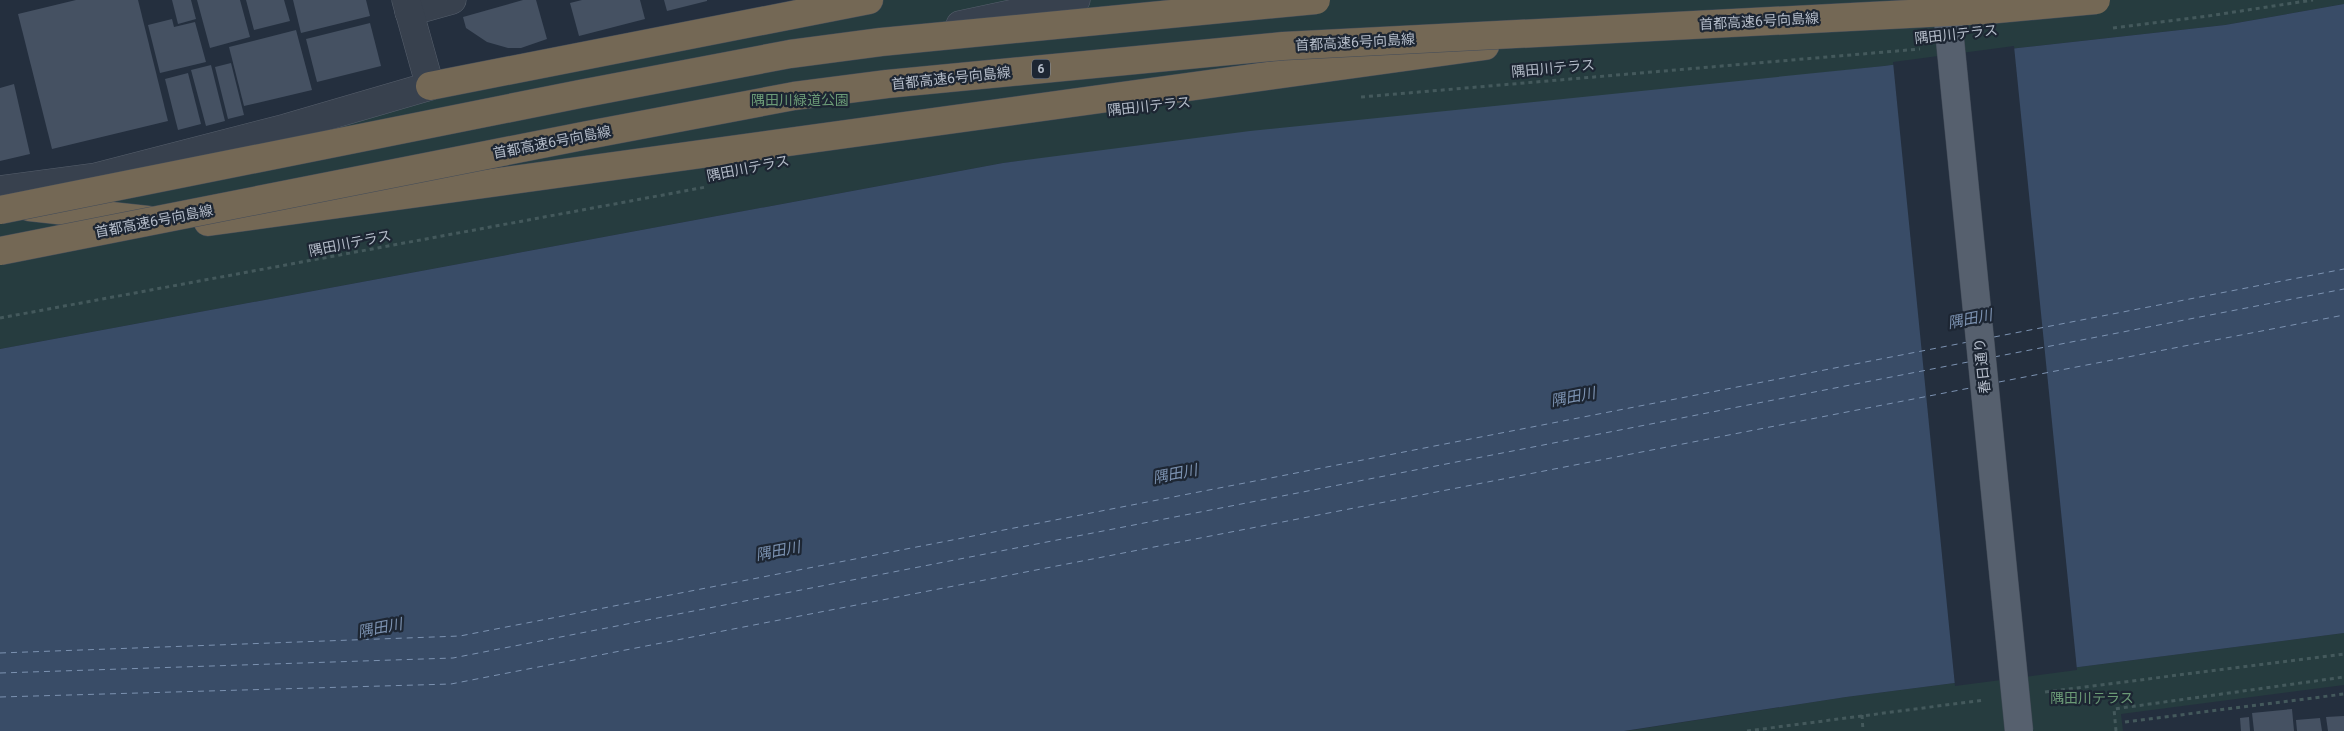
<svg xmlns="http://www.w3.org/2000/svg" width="2344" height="731" font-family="Roboto,'Noto Sans JP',sans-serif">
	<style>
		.green { fill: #263c3f }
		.water { fill: #394c67 }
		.pier { fill: #242f3e }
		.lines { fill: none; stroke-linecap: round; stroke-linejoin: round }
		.ferry { stroke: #7c92b1; stroke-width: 1; stroke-dasharray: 6 5; stroke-linecap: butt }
		.building { fill: #455162 }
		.minor-casing { stroke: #565f6c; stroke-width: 29 }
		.highway-casing { stroke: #434c59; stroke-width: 29 }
		.path { stroke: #44595c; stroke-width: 3; stroke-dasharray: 4 4; stroke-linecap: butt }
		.minor { stroke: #38414e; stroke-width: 28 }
		.highway { stroke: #746855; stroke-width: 28 }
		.major-bridge-casing { stroke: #414a57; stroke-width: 29; stroke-linecap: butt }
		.highway-bridge-casing { stroke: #434c59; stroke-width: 29; stroke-linecap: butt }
		.major-bridge { stroke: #56606e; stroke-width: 28 }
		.highway-bridge { stroke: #746855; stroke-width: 28 }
		.labels { text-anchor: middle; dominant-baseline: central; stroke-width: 4.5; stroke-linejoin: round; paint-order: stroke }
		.shield { fill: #1d2633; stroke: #878f9c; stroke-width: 1 }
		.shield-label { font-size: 12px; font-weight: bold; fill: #b4bcc9 }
		.street-label { font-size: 14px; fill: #b4bcc9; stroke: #1d2633 }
		.park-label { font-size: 14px; fill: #6b9a76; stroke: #1d2633 }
		.water-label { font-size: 15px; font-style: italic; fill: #7c92b1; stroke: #1d2633 }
	</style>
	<rect width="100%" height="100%" fill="#242f3e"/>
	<g class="green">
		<path d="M801,0H2344V4L2225,25L2018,48L1884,66L1003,163L0,349V186Z"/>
		<path d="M2344,633V685L2121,714L2123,731H1626L1846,697Z"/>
	</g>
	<path class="water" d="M2344,4V633L1846,697L1624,731H0V349L1003,163L1250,131L1884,66L2018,48L2225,25Z"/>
	<path class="pier" d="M2014,46L2077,670L1955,686L1893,62Z"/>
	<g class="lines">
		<g class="ferry">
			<path d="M1994,337L2344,269"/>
			<path d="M1994,357L2344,289"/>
			<path d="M1999,382L2344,315"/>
			<path d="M0,653L460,636L1968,342"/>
			<path d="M0,673L453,658L1968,362"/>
			<path d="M0,697L451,684L1970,388"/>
		</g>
	</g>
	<g class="building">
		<path d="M76,0H138L168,121L52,149L18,14Z"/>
		<path d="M172,0H191L196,19L178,24Z"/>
		<path d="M197,0H240L250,37L210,48Z"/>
		<path d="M246,0H284L290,21L254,30Z"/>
		<path d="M293,0H366L370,16L301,33Z"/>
		<path d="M523,0H536L547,39L521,48H508L487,42L466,28L463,17Z"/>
		<path d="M582,0H640L645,19L579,36L570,3Z"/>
		<path d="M664,0H707V1L667,11Z"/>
		<path d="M172,19L174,27L195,22L206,62L160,73L148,25Z"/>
		<path d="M370,23L381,66L317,82L306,39Z"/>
		<path d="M296,30L312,90L244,106L229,47Z"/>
		<path d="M231,63L244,115L228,119L215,67Z"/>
		<path d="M211,65L225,121L206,126L191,70Z"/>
		<path d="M188,73L201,124L178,130L165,79Z"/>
		<path d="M14,84L30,154L0,161V88Z"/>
		<path d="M2292,709L2294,731H2254L2252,713Z"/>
		<path d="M2344,716V731H2328L2326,717Z"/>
		<path d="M2249,717L2250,731H2241L2240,718Z"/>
		<path d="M2320,718L2322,731H2297L2296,720Z"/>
	</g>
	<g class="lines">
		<g class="minor-casing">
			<g id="minor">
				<path d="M409,12L452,0"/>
				<path d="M960,25L1076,0"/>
				<path d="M0,190L96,177L286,128L430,86L406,0"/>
			</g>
		</g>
		<g class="highway-casing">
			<g id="highway">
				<path d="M430,86L869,0"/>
				<path d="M29,207L148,220"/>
				<path d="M208,222L1485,46"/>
			</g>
		</g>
		<g class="path">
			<path d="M2113,28L2208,16L2313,0"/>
			<path d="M1361,97L1920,49"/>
			<path d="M0,318L706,187"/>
			<path d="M2045,692L2344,654"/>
			<path d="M1862,715L1863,731"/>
			<path d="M2125,722L2344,694"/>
			<path d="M1747,731L1984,700"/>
			<path d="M2116,731L2114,709L2344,677"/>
		</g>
		<use href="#minor" class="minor"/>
		<use href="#highway" class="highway"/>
		<g class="major-bridge-casing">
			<path id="major-bridge" d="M1946,0L2019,731"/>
		</g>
		<g class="highway-bridge-casing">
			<g id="highway-bridge">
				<path d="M0,210L580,94L790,54L881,42L1316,0"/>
				<path d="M0,251L588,135L794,96L887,84L1283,46L1987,10L2096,0"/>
			</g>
		</g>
		<use href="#major-bridge" class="major-bridge"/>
		<use href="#highway-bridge" class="highway-bridge"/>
	</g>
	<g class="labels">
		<rect class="shield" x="1032" y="59.5" width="18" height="19" rx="4"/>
		<g class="shield-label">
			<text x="1041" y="69">6</text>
		</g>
		<g class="street-label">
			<text transform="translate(1759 21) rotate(-3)">首都高速6号向島線</text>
			<text transform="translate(1956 34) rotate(-6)">隅田川テラス</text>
			<text transform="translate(1355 42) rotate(-3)">首都高速6号向島線</text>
			<text transform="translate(1553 68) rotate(-5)">隅田川テラス</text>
			<text transform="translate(951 78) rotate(-6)">首都高速6号向島線</text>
			<text transform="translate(1149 106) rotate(-6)">隅田川テラス</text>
			<text transform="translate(552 142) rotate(-11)">首都高速6号向島線</text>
			<text transform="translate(748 168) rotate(-11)">隅田川テラス</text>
			<text transform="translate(154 221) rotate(-11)">首都高速6号向島線</text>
			<text transform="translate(350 243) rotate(-11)">隅田川テラス</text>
			<text transform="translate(1982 366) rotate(-96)">春日通り</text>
		</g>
		<g class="park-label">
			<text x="800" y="100">隅田川緑道公園</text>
			<text x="2092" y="698">隅田川テラス</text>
		</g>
		<g class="water-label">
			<text transform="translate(1970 319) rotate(-11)">隅田川</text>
			<text transform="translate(1573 397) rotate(-11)">隅田川</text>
			<text transform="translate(1175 474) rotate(-11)">隅田川</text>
			<text transform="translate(778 551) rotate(-11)">隅田川</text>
			<text transform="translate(380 628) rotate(-11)">隅田川</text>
		</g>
	</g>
</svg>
